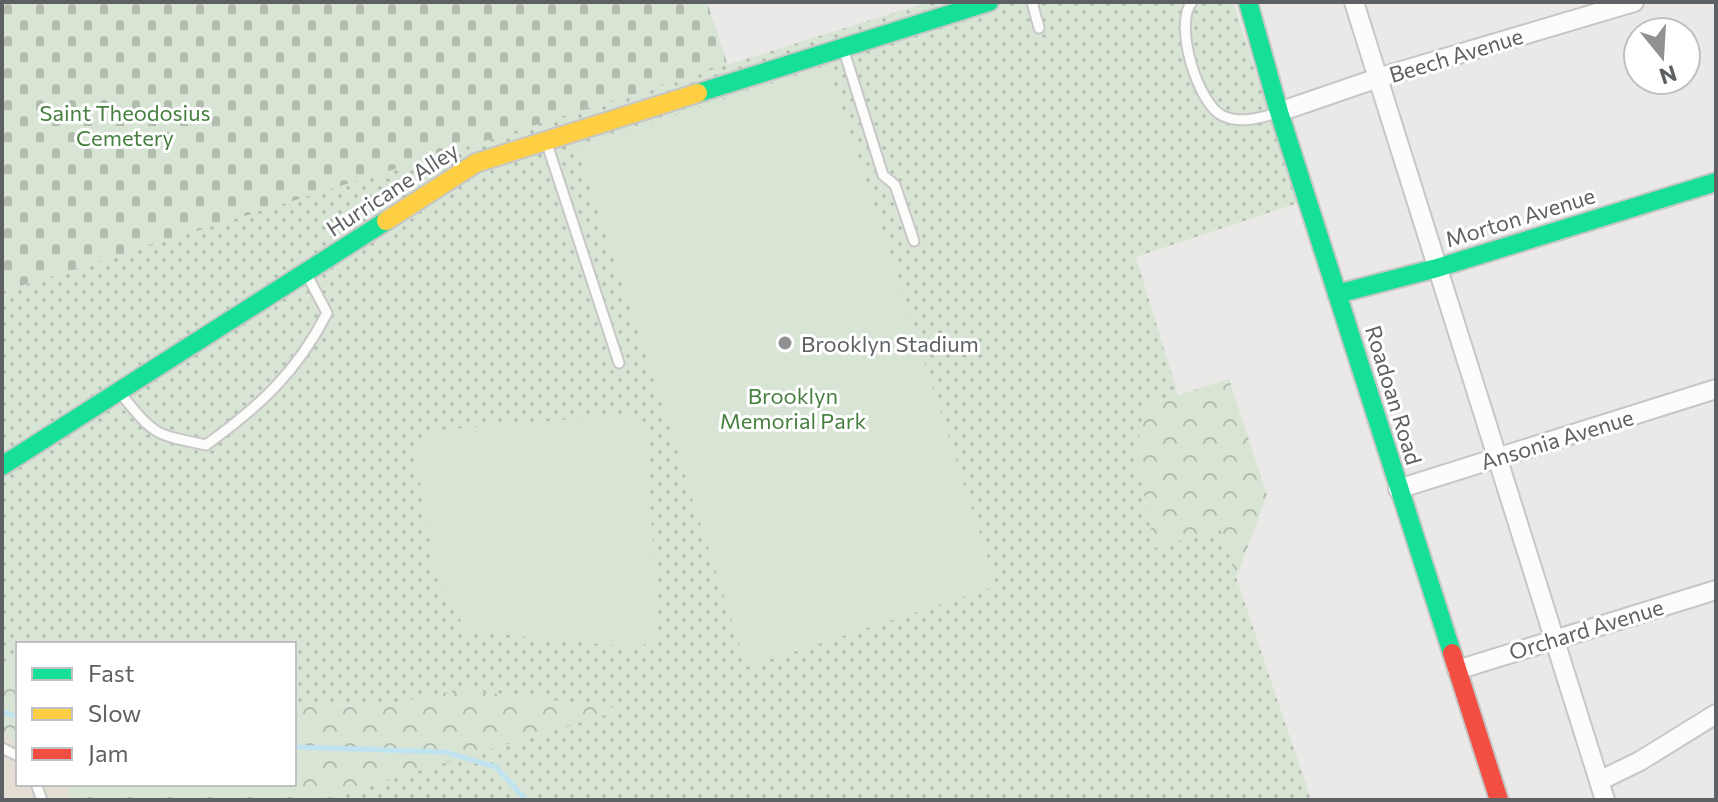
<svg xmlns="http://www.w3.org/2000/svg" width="1718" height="802" font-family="Commissioner,sans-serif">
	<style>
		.commercial { fill: #e4ded5 }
		.forest { fill: url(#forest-crowns) }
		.cemetery { fill: url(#cemetery-stones) }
		.park { fill: url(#park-dots) }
		.pitch { fill: #d8e5d4 }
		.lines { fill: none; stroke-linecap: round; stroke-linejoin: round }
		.stream { stroke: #c0e3f1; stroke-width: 5 }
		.lane-casing { stroke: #c8c7c7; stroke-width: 13 }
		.street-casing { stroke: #c8c7c7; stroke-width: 22 }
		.fast-casing { stroke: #c5c6c6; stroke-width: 22 }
		.slow-casing { stroke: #c5c6c6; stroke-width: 22 }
		.jam-casing { stroke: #c5c6c6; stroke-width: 22 }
		.lane { stroke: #fcfcfb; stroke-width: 9 }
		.street { stroke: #fcfcfb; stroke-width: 18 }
		.fast { stroke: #16e098; stroke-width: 18 }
		.slow { stroke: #ffcf43; stroke-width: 18 }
		.jam { stroke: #f24e42; stroke-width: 18 }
		.poi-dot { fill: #8f9192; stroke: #fff; stroke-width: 3 }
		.labels { text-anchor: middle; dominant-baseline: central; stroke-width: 6; stroke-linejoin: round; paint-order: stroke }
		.street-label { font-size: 22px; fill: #5d6164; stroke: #fff }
		.park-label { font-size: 22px; fill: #478040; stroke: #fff }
		.poi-label { font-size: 22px; fill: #5d6164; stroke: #fff; text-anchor: start }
	</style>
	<defs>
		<pattern id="forest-crowns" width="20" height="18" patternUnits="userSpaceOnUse" patternTransform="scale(2)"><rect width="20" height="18" fill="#d8e5d4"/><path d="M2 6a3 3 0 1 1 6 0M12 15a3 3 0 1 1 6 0" fill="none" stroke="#b2bdb0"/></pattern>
		<pattern id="cemetery-stones" width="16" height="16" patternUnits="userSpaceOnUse" patternTransform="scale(2)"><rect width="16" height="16" fill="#d8e5d4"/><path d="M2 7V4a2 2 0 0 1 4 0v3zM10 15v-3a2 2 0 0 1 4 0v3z" fill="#b2bdb0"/></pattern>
		<pattern id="park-dots" width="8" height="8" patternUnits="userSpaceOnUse" patternTransform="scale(2)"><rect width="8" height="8" fill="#d8e5d4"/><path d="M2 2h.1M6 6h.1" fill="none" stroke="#b2bdb0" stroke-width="1.8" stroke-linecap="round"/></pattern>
	</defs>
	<rect width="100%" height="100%" fill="#ebe9e7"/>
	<path class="commercial" d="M2,733L18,742V784H67L69,800H2Z"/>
	<g class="forest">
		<path d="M1229,379L1267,495L1236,579L1311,800L1155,549L1135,451L1149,404Z"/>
		<path d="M2,660L18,668V742L2,733Z"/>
		<path d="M460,689L627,709L322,800H69L67,784H294V706L386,705Z"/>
	</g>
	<path class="cemetery" d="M2,2H707L728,66L2,292Z"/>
	<path class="park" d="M928,2H1233L1298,203L1136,257L1178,395L1149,404L1135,451L1155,548L1220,529L1311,800H322L625,709L460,689L386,705L294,706V644H18V668L2,660V292Z"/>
	<g class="pitch">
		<path d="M828,65L997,586L747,667L578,147Z"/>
		<path d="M637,414L645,423L658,626L655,637L640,648L467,631L435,575L415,452L438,430Z"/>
	</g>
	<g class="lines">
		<g class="stream">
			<path d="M2,711L18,717"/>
			<path d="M294,747L445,752L496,767L526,800"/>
		</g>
		<g class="lane-casing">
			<g id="lane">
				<path d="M1032,2L1039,28"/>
				<path d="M1192,2C1173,24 1198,105 1223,116C1241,124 1261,118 1279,112"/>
				<path d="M844,51L883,175L895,185L914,241"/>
				<path d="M547,144L619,363"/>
				<path d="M121,394C155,436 154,434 206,445C260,406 297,372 327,313L307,275"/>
				<path d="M2,748L18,756"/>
				<path d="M36,784L42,800"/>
			</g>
		</g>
		<g class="street-casing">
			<g id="street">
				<path d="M1354,2L1605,800"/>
				<path d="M1279,112L1378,78L1634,2"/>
				<path d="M1398,489L1716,389"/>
				<path d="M1457,670L1716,590"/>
				<path d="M1599,781L1640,761L1716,714"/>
			</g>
		</g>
		<g class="fast-casing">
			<g id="fast">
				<path d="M1248,2L1279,112L1452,653"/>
				<path d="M698,93L989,2"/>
				<path d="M1337,294L1437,268L1716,182"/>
				<path d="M2,466L386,221"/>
			</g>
		</g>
		<g class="slow-casing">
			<path id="slow" d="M386,221L476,163L698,93"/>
		</g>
		<g class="jam-casing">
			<path id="jam" d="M1452,653L1499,800"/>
		</g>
		<use href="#lane" class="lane"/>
		<use href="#street" class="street"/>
		<use href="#fast" class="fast"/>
		<use href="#slow" class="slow"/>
		<use href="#jam" class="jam"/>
	</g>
	<circle class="poi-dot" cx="785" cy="343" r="8"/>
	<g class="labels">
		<g class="street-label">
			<text transform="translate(1456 55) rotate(-17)">Beech Avenue</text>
			<text transform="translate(392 189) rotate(-33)">Hurricane Alley</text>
			<text transform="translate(1520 217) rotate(-17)">Morton Avenue</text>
			<text transform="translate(1394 395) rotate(73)">Roadoan Road</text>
			<text transform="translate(1557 439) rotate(-17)">Ansonia Avenue</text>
			<text transform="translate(1586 629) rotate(-17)">Orchard Avenue</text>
		</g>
		<g class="park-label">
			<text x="125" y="112">Saint Theodosius<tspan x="125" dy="25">Cemetery</tspan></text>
			<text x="793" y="395">Brooklyn<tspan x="793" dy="25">Memorial Park</tspan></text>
		</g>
		<g class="poi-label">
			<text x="801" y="343">Brooklyn Stadium</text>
		</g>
	</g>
	<rect width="1718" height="802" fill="none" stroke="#5d6164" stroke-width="8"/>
	<rect x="16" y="642" width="280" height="144" fill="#ffffff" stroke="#bec0c1" stroke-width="2"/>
	<rect x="32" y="668" width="40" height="12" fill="#16e098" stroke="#bec0c1" stroke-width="2"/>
	<text x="88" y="682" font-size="24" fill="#5d6164">Fast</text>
	<rect x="32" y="708" width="40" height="12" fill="#ffcf43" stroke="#bec0c1" stroke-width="2"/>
	<text x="88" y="722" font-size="24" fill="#5d6164">Slow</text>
	<rect x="32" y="748" width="40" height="12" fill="#f24e42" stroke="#bec0c1" stroke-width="2"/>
	<text x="88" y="762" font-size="24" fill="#5d6164">Jam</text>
	<g transform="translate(1662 56) rotate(162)"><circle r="38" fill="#ffffff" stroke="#bec0c1" stroke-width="2"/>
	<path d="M0-6L14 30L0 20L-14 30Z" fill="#8f9192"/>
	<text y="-12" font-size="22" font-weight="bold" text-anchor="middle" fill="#5d6164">N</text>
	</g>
</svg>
